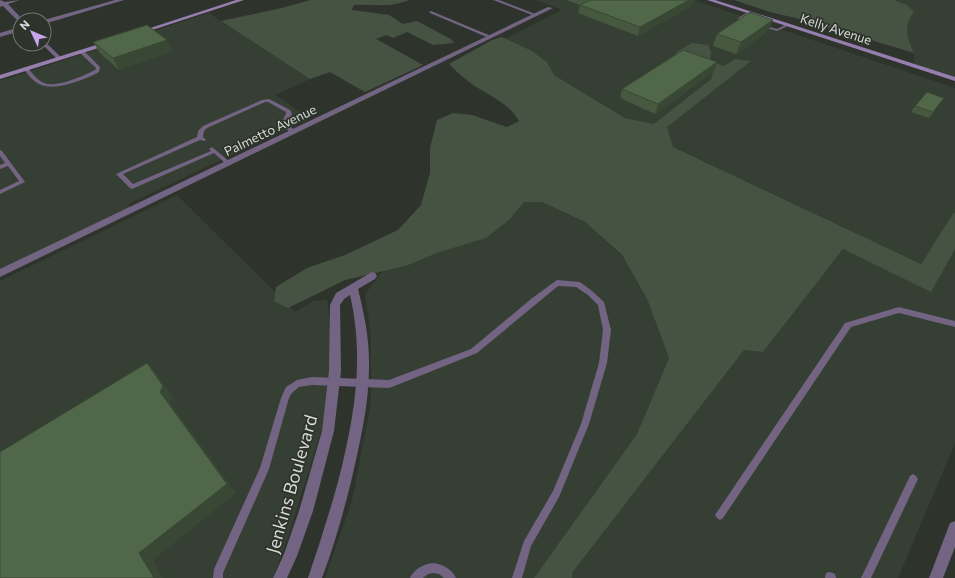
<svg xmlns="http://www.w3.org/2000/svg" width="955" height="578" font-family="Commissioner,sans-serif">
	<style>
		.built { fill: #363f33 }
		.green { fill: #465342 }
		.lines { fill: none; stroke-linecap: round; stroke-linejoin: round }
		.service { fill: #726482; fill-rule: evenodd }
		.minor { fill: #726482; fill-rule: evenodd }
		.secondary { fill: #967faf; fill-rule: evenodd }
		.wall { fill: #465940 }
		.shaded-wall { fill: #394834 }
		.building { fill: #51674a; stroke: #394834 }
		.labels { text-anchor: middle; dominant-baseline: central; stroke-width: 3.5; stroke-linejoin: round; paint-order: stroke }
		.far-street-label { font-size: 13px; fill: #d7dad6; stroke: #2e342c }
		.near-street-label { font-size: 18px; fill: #d7dad6; stroke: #2e342c }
	</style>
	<rect width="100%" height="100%" fill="#2e342c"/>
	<g class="built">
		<path d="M536,0H694L955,88V213L954,212L921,264L673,147L667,127L750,61L735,59L724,66L710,62L711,52L675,53L680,59L714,71L711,79L655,124L625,118L554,75L547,62L532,51L505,39L562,10Z"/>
		<path d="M894,0H955V79L914,66V53L909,42L907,32L908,20L913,12Z"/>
		<path d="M209,13L310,79L275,95L310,118L128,204L132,209L0,273V81Z"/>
		<path d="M177,195L295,312L313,301L327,300L330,326V371L324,421L291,528L273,578H0V281Z"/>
		<path d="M524,202H542L585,222L622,256L647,299L669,358L637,434L534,578H325L352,501L371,402V335L365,294L382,272L406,266L509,220Z"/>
		<path d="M843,249L931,291L955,249V443L898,578H572V573L744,350L763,352Z"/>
	</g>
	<g class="green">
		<path d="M310,0H409C390,8 374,4 354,5L352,10L389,15L403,24L417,21L451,39L454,43L433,45L407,32L393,38L386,35L376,39L423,65L365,92L330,72L310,79L221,21L282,8Z"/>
		<path d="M734,0H894L907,5L914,12C903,27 907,37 914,53L874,41L846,29L822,28L812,22L770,12Z"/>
		<path d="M502,37L532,51L547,62L554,75L625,118L654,124L711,79L713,72L680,59L675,53L692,43L708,45L711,52L710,61L724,66L735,59L751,61L667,127L673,147L921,264L954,212L955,213V249L931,292L843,249L763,352L744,350L572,573V578H534L637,434L669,358L647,299L622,255L585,222L542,202H524L509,220L486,238L439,252L406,266L345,280L288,308L274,301L276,287L307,268L345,255L398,230L421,205L430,173V148L437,120L453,113L472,115L507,127L519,121C508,101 484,94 468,81C461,76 455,70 449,64L492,40Z"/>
	</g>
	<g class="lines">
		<g class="service">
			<path d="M493,0H499L538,15L535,16Z"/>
			<path d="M431,11L491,36L492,37L489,38L430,13L429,12Z"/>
			<path d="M748,12L751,13L743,18L750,21V23H748L738,18Z"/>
			<path d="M787,24L790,25L777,31L759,26L761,25L777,29Z"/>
			<path d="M79,50H83L100,67L99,72C84,80 55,92 39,84C33,81 28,75 24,69L28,68C32,73 37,80 44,83C57,88 83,76 95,70L96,68L79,52Z"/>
			<path d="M269,99L290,110L292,114L287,123L295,131V133H291L283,126L281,123L286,114V112L268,102H265L207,128L204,131L203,137L206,140L205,141L200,140L123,174L133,184L211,151L209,149L212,147L230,162V164H226L214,153L132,189L130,188L116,174L197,137L198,131L203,126L262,100Z"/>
			<path d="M0,150L2,151L25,182L0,194V190L19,181L8,166L0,169V165L5,163L0,156Z"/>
			<path d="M557,280L580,282L592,291L604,302L611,330L607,363L589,424L559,497L531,546L522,578H512L524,541L553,491L581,424L599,363L603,330L598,305L588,295L576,287L558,286L477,353L392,387L389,388L312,385L299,387L292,393L289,398L269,469L223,573V578H213L214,569L260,468L281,398L286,387L297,380L312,377L389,380L471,349L531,299Z"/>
			<path d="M899,307L955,321V327L899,313L851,327L723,518L720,520L717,518L715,515L717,512L845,323Z"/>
			<path d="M913,474L916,476L918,479L871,578H861L910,476Z"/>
			<path d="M433,563C442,564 452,569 456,578H444L439,574L433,573L428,574L423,578H410C414,569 424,564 433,563Z"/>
			<path d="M830,572L835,574L836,578H825L826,573Z"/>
		</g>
		<g class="minor">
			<path d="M0,0L5,2L20,0L8,4L23,20L18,21L3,6L0,7Z"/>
			<path d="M115,0H124L44,24V20Z"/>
			<path d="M548,7L553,8L0,277V269Z"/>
			<path d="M20,27V31L0,37V33Z"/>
			<path d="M44,41L61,57V59H57L42,44H44Z"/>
			<path d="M372,272L375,273L377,276L375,279L358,289C364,313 369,337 369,361C370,402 360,442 351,482C343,514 334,546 322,578H308C319,546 329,514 338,482C354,418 365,360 350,295L344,299L340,305L341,371L334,431L313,511L297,556L287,578H273L284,554L299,511L322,431L329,371L330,305L336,293Z"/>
			<path d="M955,521V547L943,578H929L950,523Z"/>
		</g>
		<g class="secondary">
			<path d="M236,0H244L143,33L138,32Z"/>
			<path d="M707,0H715L955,77V81Z"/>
			<path d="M109,41L112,43L111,44L0,79V75Z"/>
		</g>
	</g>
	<g class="wall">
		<path d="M566,0H693L691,6L638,36L578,13L580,5Z"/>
		<path d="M773,20L768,31L736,54L713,46L717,34Z"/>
		<path d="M93,42L172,51L119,70L100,53Z"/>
		<path d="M717,62L714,71L655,114L620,98L622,89Z"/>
		<path d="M944,98L929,118L911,112L915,106Z"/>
	</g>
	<g class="shaded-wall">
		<path d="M689,0H693L691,6L638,36L640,27Z"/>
		<path d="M773,20L768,31L736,54L741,42Z"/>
		<path d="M167,40L172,51L119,70L113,58Z"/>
		<path d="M717,62L714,71L655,114L658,104Z"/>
		<path d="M147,363L157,374L173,397L170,403L236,493L153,560L163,578H154L139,553L160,392Z"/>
	</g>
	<g class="building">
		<path d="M590,0H689L640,27L580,5Z"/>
		<path d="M750,12L773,20L741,42L717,34Z"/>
		<path d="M147,25L167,40L113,58L93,42Z"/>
		<path d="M683,50L717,62L658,104L622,89Z"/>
		<path d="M927,92L944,98L933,112L915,106Z"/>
		<path d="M147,363L163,386L160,392L227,484L139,553L154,578H0V452Z"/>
	</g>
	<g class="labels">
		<g class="far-street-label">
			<text transform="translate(836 29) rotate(18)">Kelly Avenue</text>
			<text transform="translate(270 130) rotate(-26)">Palmetto Avenue</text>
		</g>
		<g class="near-street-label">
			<text transform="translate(291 484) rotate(-74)">Jenkins Boulevard</text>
		</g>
	</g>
	<g transform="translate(32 32) rotate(314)"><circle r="19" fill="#2e342c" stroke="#727670"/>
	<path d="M0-3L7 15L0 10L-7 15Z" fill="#c9a5ee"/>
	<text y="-6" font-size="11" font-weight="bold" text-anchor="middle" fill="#d7dad6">N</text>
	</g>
</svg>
